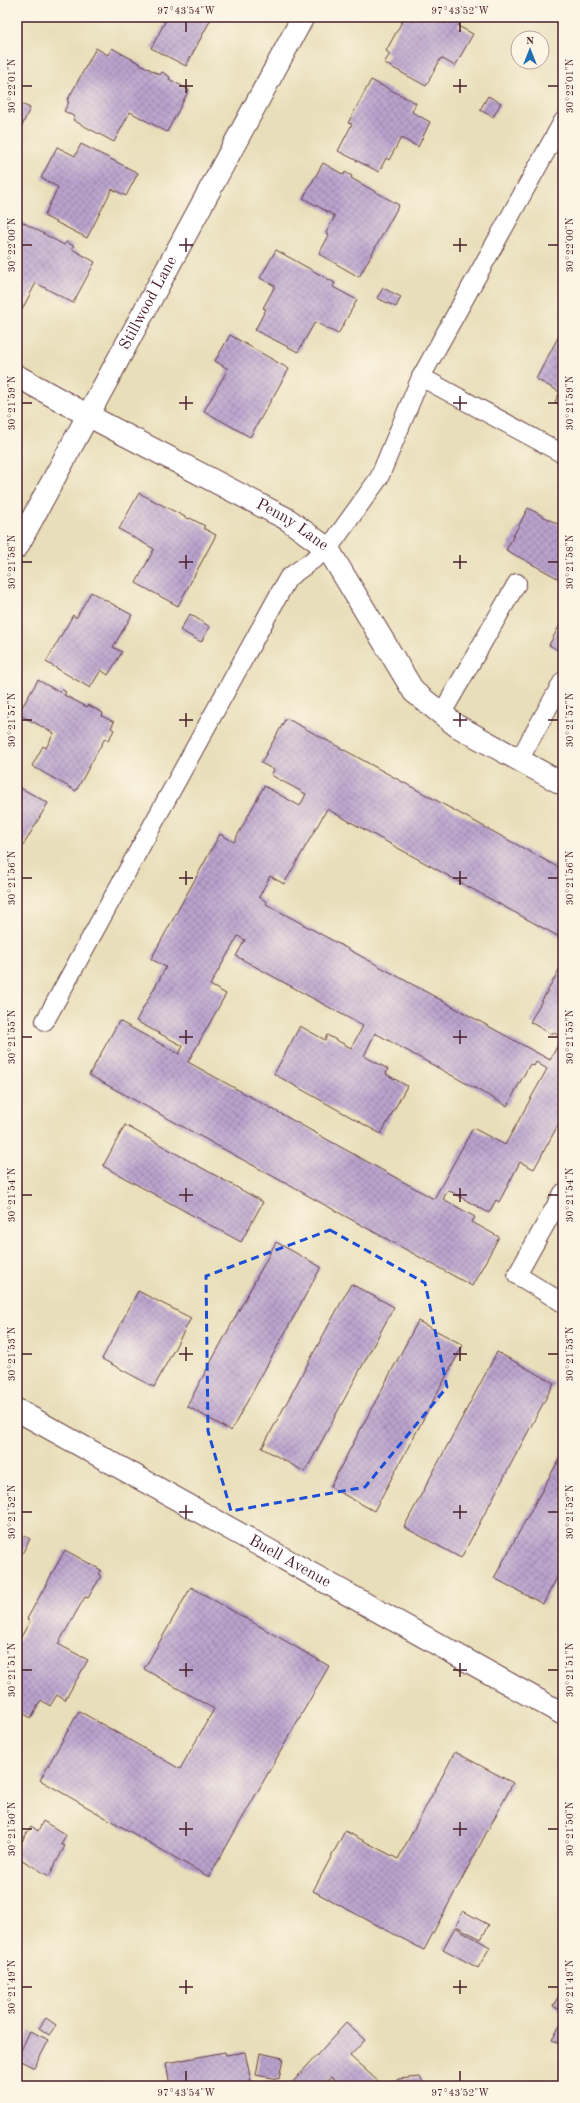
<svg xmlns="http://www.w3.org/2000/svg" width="580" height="2103" font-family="'Old Standard TT',serif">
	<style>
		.building { fill: url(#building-cross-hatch); fill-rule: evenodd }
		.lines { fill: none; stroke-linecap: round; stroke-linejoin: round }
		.lane-casing { stroke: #623c40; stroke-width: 20 }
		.street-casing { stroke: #623c40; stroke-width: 24 }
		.lane { stroke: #fff; stroke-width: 18 }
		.street { stroke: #fff; stroke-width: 22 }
		.marked { fill: none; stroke: #1d4ed8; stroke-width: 3; stroke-dasharray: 8 5; stroke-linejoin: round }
		.ticks { fill: none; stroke: #4a1f2b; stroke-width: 1.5 }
		.labels { text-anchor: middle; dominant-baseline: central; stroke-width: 3.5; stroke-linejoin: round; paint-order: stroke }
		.street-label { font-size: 16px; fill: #4a1f2b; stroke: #fcf5e5 }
		.neatline { fill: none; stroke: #4a1f2b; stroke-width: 1.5 }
		.ticks-label { font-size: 10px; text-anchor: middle; fill: #4a1f2b }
	</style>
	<defs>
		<pattern id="building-cross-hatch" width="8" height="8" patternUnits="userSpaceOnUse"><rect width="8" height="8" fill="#baa3ce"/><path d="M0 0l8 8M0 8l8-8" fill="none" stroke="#9984a7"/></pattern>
	</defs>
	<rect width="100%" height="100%" fill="#fcf5e5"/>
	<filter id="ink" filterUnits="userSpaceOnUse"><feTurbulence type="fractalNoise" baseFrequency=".025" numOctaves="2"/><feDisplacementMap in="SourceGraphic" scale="8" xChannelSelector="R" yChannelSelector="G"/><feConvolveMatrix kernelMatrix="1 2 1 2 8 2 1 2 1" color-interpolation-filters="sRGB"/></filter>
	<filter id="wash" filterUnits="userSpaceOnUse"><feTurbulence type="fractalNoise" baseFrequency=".012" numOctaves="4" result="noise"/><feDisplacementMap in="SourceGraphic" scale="16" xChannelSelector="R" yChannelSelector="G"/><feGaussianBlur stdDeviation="0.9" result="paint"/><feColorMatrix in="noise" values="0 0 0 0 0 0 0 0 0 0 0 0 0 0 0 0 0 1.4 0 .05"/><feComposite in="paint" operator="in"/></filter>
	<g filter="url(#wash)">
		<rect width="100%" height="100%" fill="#e8deb9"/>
		<g id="blocks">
			<g class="building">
				<path d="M156,17H212L186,66L151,48L165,22Z"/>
				<path d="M408,17H463L458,26L473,34L455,66L441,58L426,86L384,63L390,54L386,51L404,18L407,20Z"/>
				<path d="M96,48L108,55L112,48L160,75L162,72L170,77L169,79L189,90L167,132L130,112L114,142L73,120L75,117L64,111L69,102L67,101Z"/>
				<path d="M371,80L416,103L412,112L430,122L418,147L401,138L389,160L386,158L379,172L338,151L352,124L348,123Z"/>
				<path d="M488,96L501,103L493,117L480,110Z"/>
				<path d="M17,102L30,108L17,137Z"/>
				<path d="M81,144L138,173L126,196L112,189L87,238L44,216L58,187L41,178L57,147L75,156Z"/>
				<path d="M323,163L344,175L345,172L352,176L351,178L399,205L359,277L319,254L329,235L326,233L335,216L303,198Z"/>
				<path d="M17,219L64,245L66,242L74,246L72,249L95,262L73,303L36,283L20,313L17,311Z"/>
				<path d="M276,250L335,283L333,287L357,300L338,334L315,322L298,352L255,330L266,309L263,308L275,286L260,278Z"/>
				<path d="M383,288L401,297L396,307L377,298Z"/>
				<path d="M563,328V406L555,402L560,392L536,379Z"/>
				<path d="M230,335L289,369L250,437L204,411L228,369L215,361Z"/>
				<path d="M139,493L189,519L190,518L205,526L203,528L216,535L178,606L136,583L154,549L119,529Z"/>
				<path d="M528,508L563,527V581L506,550Z"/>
				<path d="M91,592L132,615L113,647L122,652L108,675L101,670L90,688L46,662L73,615L76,618Z"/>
				<path d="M190,614L210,627L201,642L180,630Z"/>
				<path d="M563,619V653L549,645Z"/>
				<path d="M38,680L59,692L61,689L66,692L64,695L87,707L88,705L103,713L102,716L114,722L111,728L114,730L108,741L105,738L76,791L32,766L43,746L46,748L54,733L18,714Z"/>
				<path d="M286,718L563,870V939L327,809L284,884L270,876L259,897L267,902L266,904L550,1060L562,1037L552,1032L551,1034L530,1022L563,963V1116L534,1169L520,1162L499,1202L496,1200L489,1213L448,1190L443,1199L475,1217L472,1222L499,1237L472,1286L89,1075L119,1021L179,1054L183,1046L136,1021L166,967L151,959L220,834L234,842L264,786L300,806L306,794L271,775L274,770L261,763ZM238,936L245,940L236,956L363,1026L351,1048L327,1035L325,1040L300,1026L274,1074L381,1134L407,1086L386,1074L388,1069L364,1056L375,1033L507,1106L530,1064L534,1066L536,1062L547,1069L505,1145L473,1128L434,1199L188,1062L226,994L210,985Z"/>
				<path d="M17,786L48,803L17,856Z"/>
				<path d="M125,1125L263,1202L241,1242L103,1166Z"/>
				<path d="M276,1242L321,1267L231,1431L187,1406Z"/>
				<path d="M351,1284L394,1307L305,1472L262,1448Z"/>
				<path d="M138,1291L191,1318L154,1387L102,1359Z"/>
				<path d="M418,1321L463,1345L374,1511L330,1487Z"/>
				<path d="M497,1352L554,1383L461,1558L404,1527Z"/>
				<path d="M563,1452V1566L543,1604L494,1578Z"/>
				<path d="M17,1532L30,1539L17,1563Z"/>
				<path d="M65,1550L101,1570L98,1574L101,1576L88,1598L85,1597L58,1644L88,1660L65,1700L57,1695L50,1706L41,1700L31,1718L17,1710V1644L30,1621L27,1619Z"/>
				<path d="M191,1587L329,1666L209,1877L40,1780L79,1711L180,1769L214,1709L144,1669Z"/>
				<path d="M455,1752L513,1783L424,1950L313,1891L345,1831L398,1859Z"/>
				<path d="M43,1821L66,1835L61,1844L65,1846L49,1876L17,1857V1850L31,1826L38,1831Z"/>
				<path d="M463,1911L489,1925L481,1939L456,1926Z"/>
				<path d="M455,1927L490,1947L478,1968L443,1949Z"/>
				<path d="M563,1988V2012L553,2006Z"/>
				<path d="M46,2018L56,2025L49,2035L39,2028Z"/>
				<path d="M563,2020V2046L552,2040Z"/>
				<path d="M346,2023L365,2040L350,2056L380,2083L398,2080V2079L420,2077L425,2086H341L331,2077L324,2086H289Z"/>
				<path d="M30,2031L49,2040L34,2068L17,2059Z"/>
				<path d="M225,2052L226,2055L245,2052L252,2086H170L166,2063Z"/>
				<path d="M260,2053L283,2058L279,2079L256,2075Z"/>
			</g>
		</g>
	</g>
	<g filter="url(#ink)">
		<use href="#blocks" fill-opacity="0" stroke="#623c40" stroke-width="1"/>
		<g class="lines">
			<g class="lane-casing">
				<g id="lane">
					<path d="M421,377L563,454"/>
					<path d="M442,713L517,583"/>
					<path d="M519,760L563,681"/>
					<path d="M45,1021L288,578L328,549L379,478L421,377L563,121"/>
					<path d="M563,1193L517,1275L563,1303"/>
				</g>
			</g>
			<g class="street-casing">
				<g id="street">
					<path id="s1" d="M17,376L89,416L287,519L328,549L414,692L457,726L563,784"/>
					<path id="s2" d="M17,547L303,17"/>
					<path id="s3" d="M17,1410L563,1714"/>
				</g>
			</g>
			<use href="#lane" class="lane"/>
			<use href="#street" class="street"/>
		</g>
	</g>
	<path class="marked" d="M330,1230L425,1283L447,1387L365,1487L231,1511L208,1431L206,1276Z"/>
	<path class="ticks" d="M186,22V32M460,22V32M186,79V93M460,79V93M22,86H32M179,86H193M453,86H467M548,86H558M186,238V252M460,238V252M22,245H32M179,245H193M453,245H467M548,245H558M186,396V410M460,396V410M22,403H32M179,403H193M453,403H467M548,403H558M186,555V569M460,555V569M22,562H32M179,562H193M453,562H467M548,562H558M186,713V727M460,713V727M22,720H32M179,720H193M453,720H467M548,720H558M186,871V885M460,871V885M22,878H32M179,878H193M453,878H467M548,878H558M186,1030V1044M460,1030V1044M22,1037H32M179,1037H193M453,1037H467M548,1037H558M186,1188V1202M460,1188V1202M22,1195H32M179,1195H193M453,1195H467M548,1195H558M186,1347V1361M460,1347V1361M22,1354H32M179,1354H193M453,1354H467M548,1354H558M186,1505V1519M460,1505V1519M22,1512H32M179,1512H193M453,1512H467M548,1512H558M186,1663V1677M460,1663V1677M22,1670H32M179,1670H193M453,1670H467M548,1670H558M186,1822V1836M460,1822V1836M22,1829H32M179,1829H193M453,1829H467M548,1829H558M186,1980V1994M460,1980V1994M22,1987H32M179,1987H193M453,1987H467M548,1987H558M186,2071V2081M460,2071V2081"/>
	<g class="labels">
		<g class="street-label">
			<text stroke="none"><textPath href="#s2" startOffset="277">Stillwood Lane</textPath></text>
			<text stroke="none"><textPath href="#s1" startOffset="313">Penny Lane</textPath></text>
			<text stroke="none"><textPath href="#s3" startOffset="312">Buell Avenue</textPath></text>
		</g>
	</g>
	<rect width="580" height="2103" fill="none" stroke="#fcf5e5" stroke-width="44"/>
	<g transform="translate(530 50)"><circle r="19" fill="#fcf5e5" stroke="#b59f9b"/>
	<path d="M0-3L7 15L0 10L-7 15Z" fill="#1f6fb2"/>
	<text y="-6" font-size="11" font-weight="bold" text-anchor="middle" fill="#4a1f2b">N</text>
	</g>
	<rect x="22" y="22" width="536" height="2059" class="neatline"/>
	<g class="ticks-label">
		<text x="186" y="14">97°43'54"W</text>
		<text x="460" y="14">97°43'52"W</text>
		<text transform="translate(11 86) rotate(-90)" y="4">30°22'01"N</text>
		<text transform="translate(569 86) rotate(-90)" y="4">30°22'01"N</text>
		<text transform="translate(11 245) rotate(-90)" y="4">30°22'00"N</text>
		<text transform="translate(569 245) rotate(-90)" y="4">30°22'00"N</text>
		<text transform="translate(11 403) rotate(-90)" y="4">30°21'59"N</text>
		<text transform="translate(569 403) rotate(-90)" y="4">30°21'59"N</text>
		<text transform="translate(11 562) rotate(-90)" y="4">30°21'58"N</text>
		<text transform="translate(569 562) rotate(-90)" y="4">30°21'58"N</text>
		<text transform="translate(11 720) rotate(-90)" y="4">30°21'57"N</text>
		<text transform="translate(569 720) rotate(-90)" y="4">30°21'57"N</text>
		<text transform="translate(11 878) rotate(-90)" y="4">30°21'56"N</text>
		<text transform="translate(569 878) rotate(-90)" y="4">30°21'56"N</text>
		<text transform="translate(11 1037) rotate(-90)" y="4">30°21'55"N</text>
		<text transform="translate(569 1037) rotate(-90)" y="4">30°21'55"N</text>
		<text transform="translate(11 1195) rotate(-90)" y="4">30°21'54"N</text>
		<text transform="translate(569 1195) rotate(-90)" y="4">30°21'54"N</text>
		<text transform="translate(11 1354) rotate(-90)" y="4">30°21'53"N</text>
		<text transform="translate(569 1354) rotate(-90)" y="4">30°21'53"N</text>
		<text transform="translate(11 1512) rotate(-90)" y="4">30°21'52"N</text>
		<text transform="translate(569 1512) rotate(-90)" y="4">30°21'52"N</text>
		<text transform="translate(11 1670) rotate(-90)" y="4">30°21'51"N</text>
		<text transform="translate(569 1670) rotate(-90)" y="4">30°21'51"N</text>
		<text transform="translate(11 1829) rotate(-90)" y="4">30°21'50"N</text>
		<text transform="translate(569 1829) rotate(-90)" y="4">30°21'50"N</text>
		<text transform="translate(11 1987) rotate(-90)" y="4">30°21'49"N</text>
		<text transform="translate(569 1987) rotate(-90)" y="4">30°21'49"N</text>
		<text x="186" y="2096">97°43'54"W</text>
		<text x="460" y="2096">97°43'52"W</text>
	</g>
</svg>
